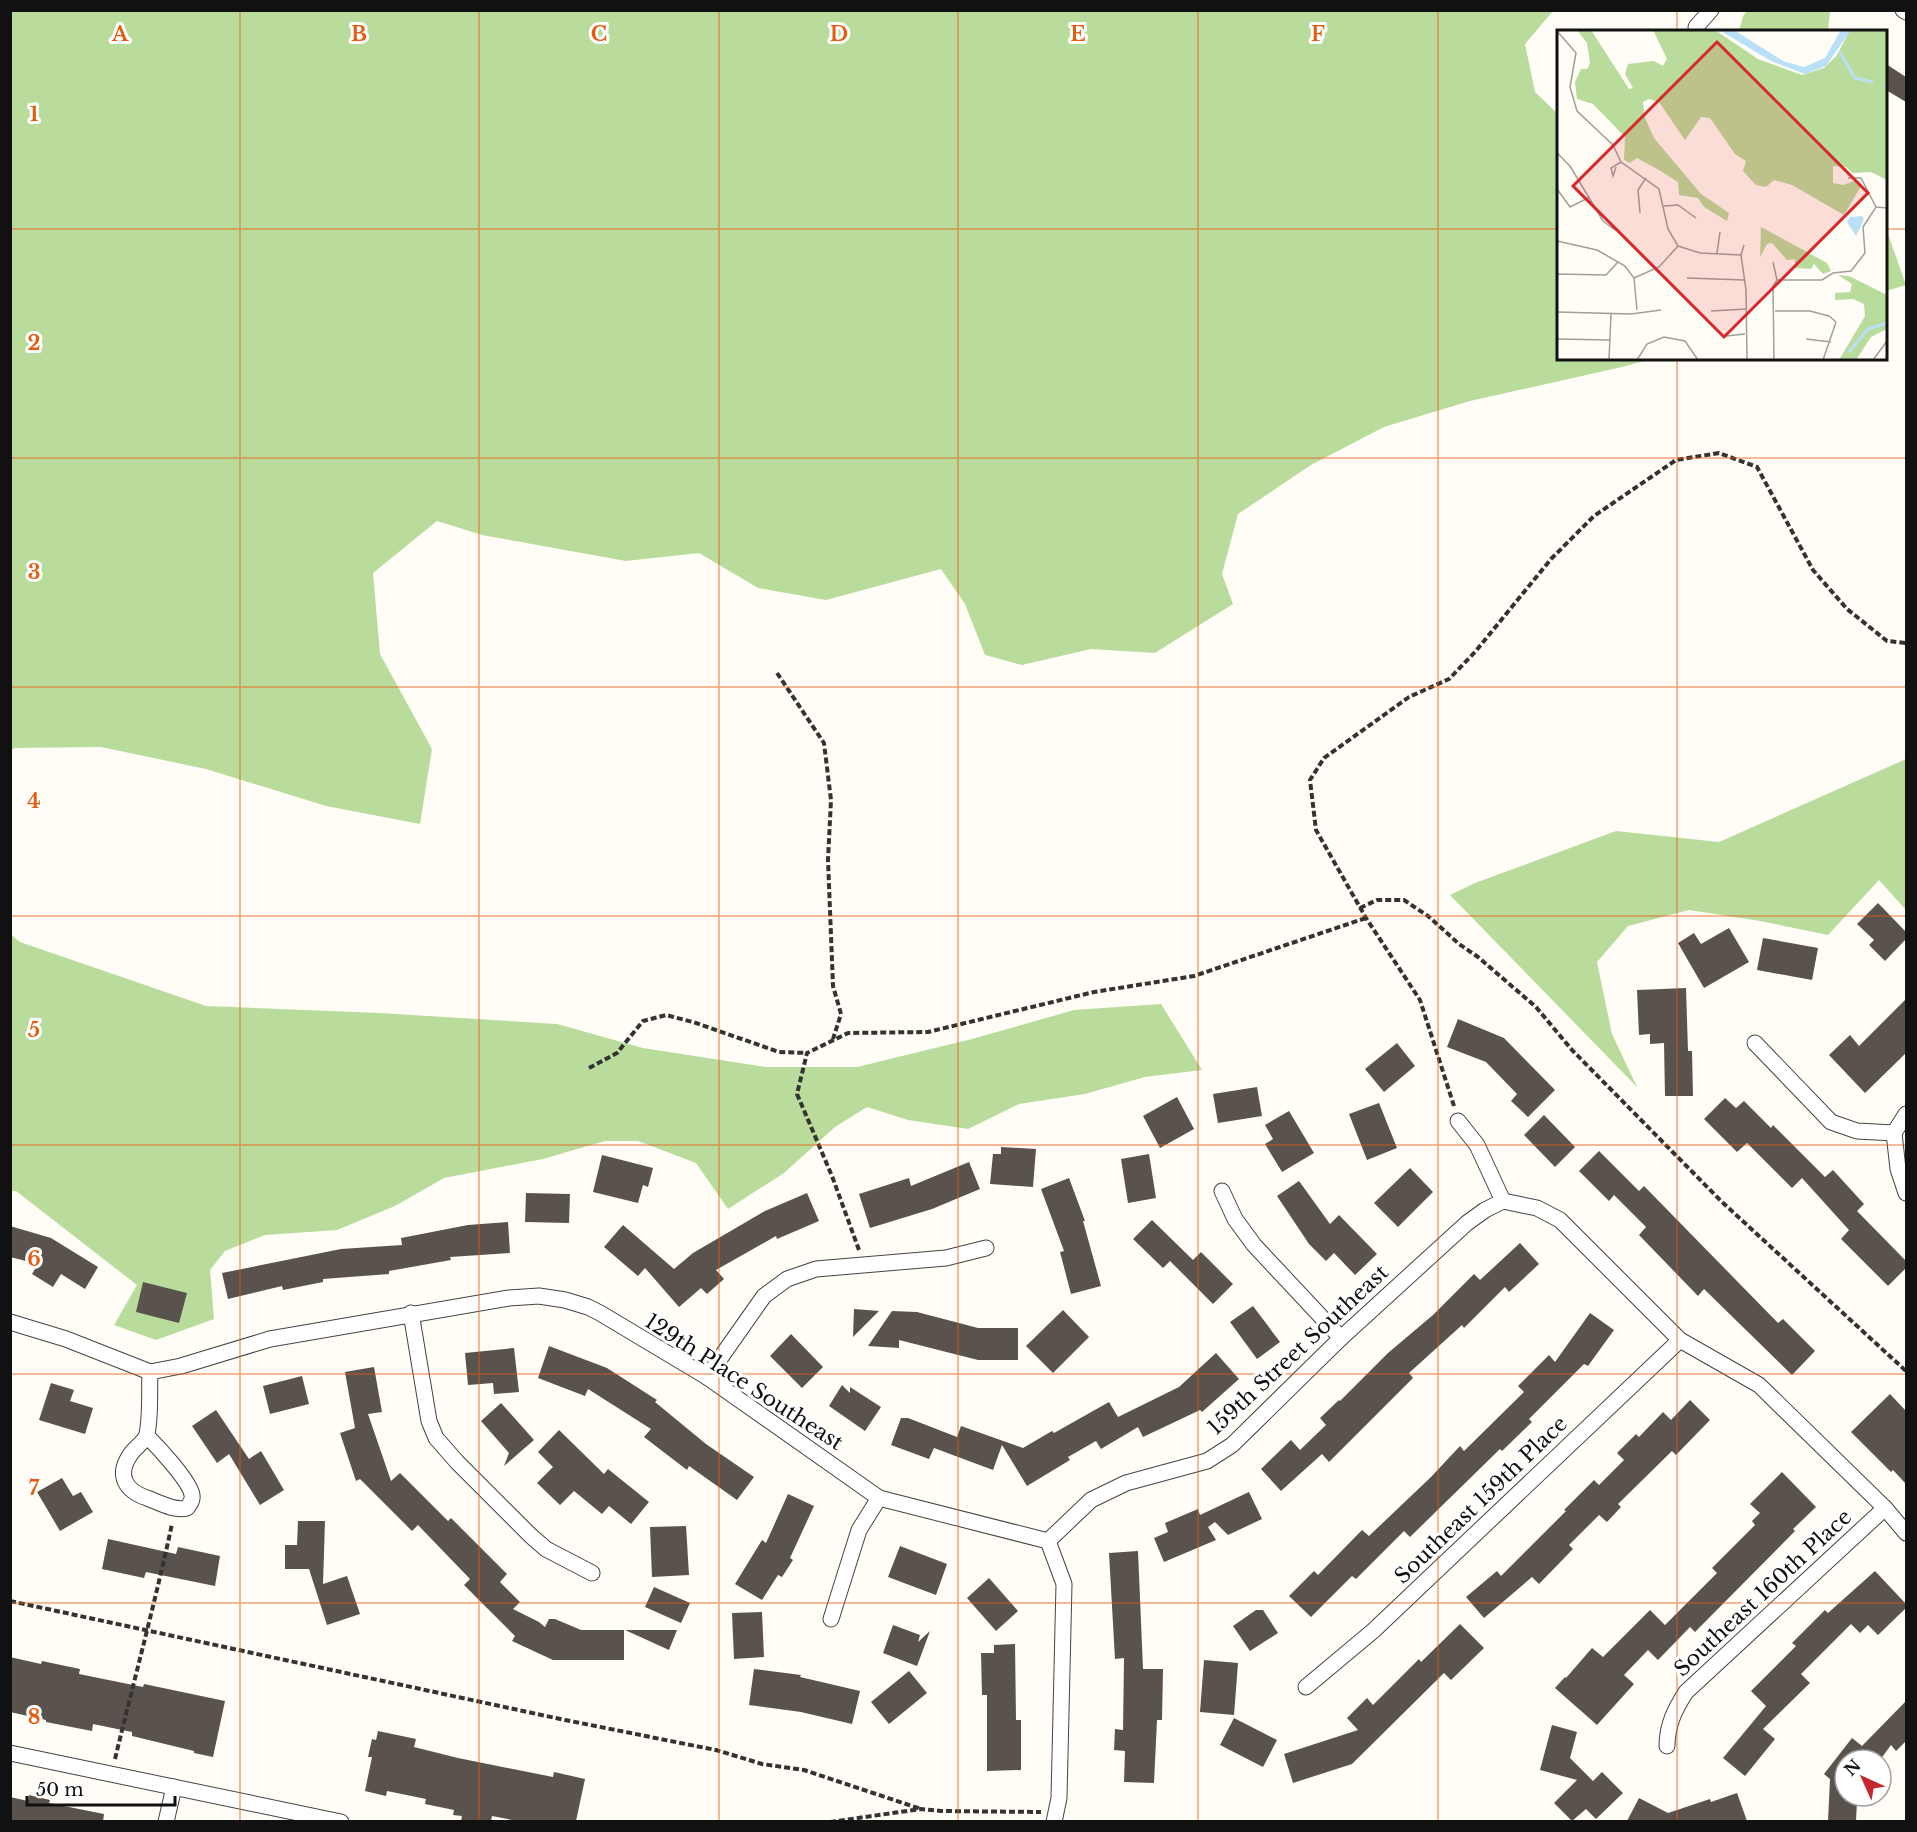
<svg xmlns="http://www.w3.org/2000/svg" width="1917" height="1832" font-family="'Libre Baskerville',serif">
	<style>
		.forest { fill: #b9dc9c }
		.building { fill: #5a524d }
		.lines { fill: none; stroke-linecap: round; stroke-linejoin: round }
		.minor-casing { stroke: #444; stroke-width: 17 }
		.path { stroke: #333; stroke-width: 4; stroke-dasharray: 6 3; stroke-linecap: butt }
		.minor { stroke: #fff; stroke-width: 15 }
		.grid { fill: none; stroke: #e8590c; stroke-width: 1.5; stroke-opacity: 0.55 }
		.labels { text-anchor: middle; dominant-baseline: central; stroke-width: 6; stroke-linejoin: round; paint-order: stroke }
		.street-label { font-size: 21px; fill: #111; stroke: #fff }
		.inset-river { fill: none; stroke: #b9e0f7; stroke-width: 3 }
		.inset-road { fill: none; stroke: #a09f9a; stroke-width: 1.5 }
		.view { fill: #d62828; fill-opacity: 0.15; stroke: #d62828; stroke-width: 3 }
		.inset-edge { fill: none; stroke: #111; stroke-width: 3 }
		.grid-label { font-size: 20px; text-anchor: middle; font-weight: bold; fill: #e8590c; stroke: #fff; stroke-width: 6; stroke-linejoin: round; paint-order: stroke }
	</style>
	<rect width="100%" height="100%" fill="#fffdf5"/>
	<g class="forest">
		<path d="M11,10L1553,11L1525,44L1535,92L1558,114V358L1651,359L1622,367L1470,401L1384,427L1311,465L1238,514L1222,574L1233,604L1155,653L1091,649L1022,665L985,655L965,604L941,569L826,600L758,588L699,553L626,561L482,535L437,521L373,573L380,654L432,749L420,824L326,806L206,769L101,747L15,748L11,750Z"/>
		<path d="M1747,11H1830L1828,31H1739L1743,16Z"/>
		<path d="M1886,228L1906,285L1886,291Z"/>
		<path d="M1906,759V910L1879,880L1828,935L1760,921L1689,910L1628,926L1597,962L1612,1034L1637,1087L1450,895L1475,883L1616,831L1719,842Z"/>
		<path d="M10,934L20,942L206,1006L380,1013L557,1024L643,1048L765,1067H857L972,1039L1074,1010L1161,1004L1202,1070L1145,1077L1085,1094L1019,1104L968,1129L908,1120L867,1107L835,1127L784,1173L728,1209L696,1163L638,1141H605L543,1159L444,1178L395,1206L337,1230L265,1235L225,1251L210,1270L214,1319L156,1340L114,1325L137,1285L16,1191H11Z"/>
	</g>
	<g class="building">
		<path d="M1886,64L1906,77V102L1886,90Z"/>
		<path d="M1878,903L1906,932V939L1885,961L1869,945L1874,940L1857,924Z"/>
		<path d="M1729,928L1749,962L1704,988L1678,943L1694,933L1701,944Z"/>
		<path d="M1763,938L1818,948L1812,980L1757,970Z"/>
		<path d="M1686,988L1688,1051H1692L1693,1096H1665L1664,1043L1650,1044V1034L1639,1035L1637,990Z"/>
		<path d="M1906,999V1053L1865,1093L1829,1055L1850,1035L1859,1046Z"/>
		<path d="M1458,1019L1504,1038L1555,1090L1528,1117L1511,1101L1517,1094L1486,1062L1447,1047Z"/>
		<path d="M1397,1043L1415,1066L1384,1092L1365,1069Z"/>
		<path d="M1257,1087L1262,1116L1218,1123L1213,1094Z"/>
		<path d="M1177,1097L1194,1129L1160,1148L1143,1116Z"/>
		<path d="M1725,1098L1736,1108L1744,1101L1771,1128L1773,1125L1825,1177L1833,1170L1864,1204L1857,1211L1906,1261V1268L1888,1286L1841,1239L1849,1230L1802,1178L1792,1188L1747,1143L1737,1152L1704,1119Z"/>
		<path d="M1379,1103L1397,1148L1367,1160L1349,1114Z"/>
		<path d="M1289,1111L1314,1153L1282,1172L1265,1144L1273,1139L1265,1125Z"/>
		<path d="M1544,1115L1575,1147L1555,1167L1524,1135Z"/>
		<path d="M1001,1147L1036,1149L1033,1187L990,1184L993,1154H1001Z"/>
		<path d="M1599,1151L1639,1191L1644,1186L1778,1323L1783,1319L1815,1351L1792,1375L1704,1289L1698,1296L1639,1235L1646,1227L1614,1195L1609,1201L1579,1171Z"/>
		<path d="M1149,1154L1156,1198L1128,1203L1121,1159Z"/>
		<path d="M602,1155L653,1168L648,1187L643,1185L638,1203L593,1192Z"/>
		<path d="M969,1162L980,1189L932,1209L870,1228L859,1194L909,1178L911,1186Z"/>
		<path d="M1410,1168L1433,1192L1398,1227L1374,1203Z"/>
		<path d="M1069,1178L1085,1221H1083L1101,1286L1071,1294L1060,1252L1064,1251L1041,1189Z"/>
		<path d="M1299,1181L1330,1224L1339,1215L1377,1254L1355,1275L1334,1253L1326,1261L1309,1244L1277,1196Z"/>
		<path d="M526,1193L570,1194L569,1223L525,1222Z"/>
		<path d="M807,1193L819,1221L777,1239L776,1236L716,1270L724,1279L707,1294L701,1288L679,1307L645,1268L638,1276L604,1247L623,1225L674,1269L693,1253L765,1211Z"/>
		<path d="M1152,1220L1193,1260L1201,1252L1233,1284L1213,1304L1170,1261L1163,1268L1133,1239Z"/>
		<path d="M508,1222L510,1253L450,1257L451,1260L389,1271V1274L323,1279V1282L283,1290L282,1286L228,1299L222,1273L341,1249L402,1245L401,1238L468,1225Z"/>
		<path d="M10,1226L51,1238L98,1267L85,1289L61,1274L53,1287L32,1274L38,1264L10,1257Z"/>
		<path d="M1520,1243L1539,1264L1509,1292L1505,1287L1464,1328L1462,1325L1409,1373L1413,1378L1329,1462L1322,1454L1281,1491L1261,1469L1291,1440L1300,1450L1326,1425L1320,1418L1339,1400L1340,1401L1388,1353L1433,1315L1474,1274L1480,1280Z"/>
		<path d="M143,1282L187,1293L179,1323L136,1312Z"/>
		<path d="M1253,1306L1280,1342L1257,1359L1230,1322Z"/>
		<path d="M854,1309L879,1311L853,1337Z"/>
		<path d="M1063,1310L1089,1337L1053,1373L1026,1346Z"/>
		<path d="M892,1311L917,1312L978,1328H1018V1360H978L899,1340V1348L868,1346Z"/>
		<path d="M1590,1313L1614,1330L1588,1366L1584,1364L1529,1419L1532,1422L1502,1451L1500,1449L1410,1537L1404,1531L1356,1579L1352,1576L1311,1617L1289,1596L1314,1571L1318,1575L1362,1530L1369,1536L1431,1477L1460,1446L1464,1451L1524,1392L1518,1386L1549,1355L1555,1362Z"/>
		<path d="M791,1334L823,1367L802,1388L770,1356Z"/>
		<path d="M549,1346L607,1368L657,1400L655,1402L706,1444L754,1477L737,1500L689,1466L687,1470L644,1437L651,1429L588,1389L585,1396L538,1378Z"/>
		<path d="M514,1348L519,1392L494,1394L493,1383L468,1385L465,1353Z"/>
		<path d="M1216,1353L1239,1379L1202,1412L1200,1410L1143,1437L1138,1427L1101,1449L1096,1441L1068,1457L1070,1460L1027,1486L1002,1445L993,1470L934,1448L929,1459L891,1445L901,1418H908L957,1437L961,1426L1023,1448L1052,1431L1054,1433L1109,1402L1118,1417L1179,1387Z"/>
		<path d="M374,1367L382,1412L368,1414L391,1481L400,1473L448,1521L451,1518L507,1574L500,1582L520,1602L513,1609L539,1622L545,1627L549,1619H555L581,1630H624V1660H553L512,1641L515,1636L464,1585L470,1579L418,1525L412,1531L360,1479L356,1481L340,1433L355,1428L345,1372Z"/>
		<path d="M302,1376L309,1404L270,1414L263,1386Z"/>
		<path d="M51,1383L74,1390L70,1401L93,1408L85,1434L39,1420Z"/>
		<path d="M842,1385L850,1393V1387L881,1407L865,1431L829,1406Z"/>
		<path d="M1890,1394L1906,1411V1484L1893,1470L1891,1472L1851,1432Z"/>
		<path d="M1690,1400L1710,1420L1676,1455L1672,1451L1618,1504L1621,1507L1607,1522L1599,1515L1569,1545L1573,1549L1539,1584L1532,1577L1484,1618L1466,1597L1497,1571L1501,1576L1566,1511L1564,1510L1594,1480L1599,1485L1624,1460L1617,1453L1636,1434L1639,1437L1663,1412L1671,1420Z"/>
		<path d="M501,1403L534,1440L504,1466L509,1453L481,1421Z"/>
		<path d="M216,1410L249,1459L261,1451L284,1490L260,1505L229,1454L217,1463L192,1426Z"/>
		<path d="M559,1430L604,1474L608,1469L649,1502L631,1524L609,1506L602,1514L574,1491L560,1505L537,1483L553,1467L538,1452Z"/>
		<path d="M1782,1472L1816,1507L1793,1529L1795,1531L1695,1632L1690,1627L1658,1660L1648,1650L1624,1675L1634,1684L1597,1725L1555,1688L1565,1677L1566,1678L1592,1648L1603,1657L1650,1610L1665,1625L1717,1573L1712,1568L1755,1525L1752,1521L1760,1513L1750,1504Z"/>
		<path d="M62,1478L73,1496L81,1492L93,1512L60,1531L37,1492Z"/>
		<path d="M1249,1492L1262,1519L1228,1535L1215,1522L1208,1527L1216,1540L1164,1562L1154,1538L1168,1532L1165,1523L1198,1509L1200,1515Z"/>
		<path d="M788,1494L814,1506L790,1558L793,1560L782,1577L778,1575L762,1600L735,1584L762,1540L766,1543Z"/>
		<path d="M298,1521H325L323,1584L347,1576L360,1614L327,1625L309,1569H285V1545H297Z"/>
		<path d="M686,1526L689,1575L652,1577L650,1527Z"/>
		<path d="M108,1539L176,1554L178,1547L220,1556L215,1586L146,1572L144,1578L102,1569Z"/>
		<path d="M900,1546L947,1564L936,1595L888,1577Z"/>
		<path d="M1138,1551L1143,1669H1163L1162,1720H1157L1154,1783L1124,1782L1125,1751L1114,1750L1115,1729L1123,1730L1124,1658L1115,1659L1109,1553Z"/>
		<path d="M1875,1571L1906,1604V1608L1878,1635L1868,1625L1860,1633L1851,1624L1801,1674L1810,1683L1763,1729L1775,1739L1745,1776L1723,1758L1766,1706L1751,1691L1796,1646L1792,1643L1825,1610L1828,1613Z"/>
		<path d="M989,1578L1018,1611L996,1631L967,1598Z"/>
		<path d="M654,1587L690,1603L681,1623L645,1607Z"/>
		<path d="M1256,1610H1263L1278,1633L1250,1651L1233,1626Z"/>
		<path d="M762,1612L764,1657L734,1659L732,1613Z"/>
		<path d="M1460,1624L1484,1648L1451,1680L1444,1673L1352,1764L1293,1783L1284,1754L1358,1730L1347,1718L1367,1698L1373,1705L1419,1659L1421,1662Z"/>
		<path d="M893,1625L920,1635L918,1642L930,1631L917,1666L883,1653Z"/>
		<path d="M625,1630H677L669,1650Z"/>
		<path d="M1015,1644L1016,1720H1021V1770L987,1771V1695H982L981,1653H994V1645Z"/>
		<path d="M10,1657L41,1664L42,1661L80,1669L79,1674L143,1687L144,1684L225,1701L213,1757L194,1753V1751L132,1736V1732L93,1724L92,1731L46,1722V1720L10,1712Z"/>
		<path d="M1204,1660L1238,1663L1234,1715L1200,1712Z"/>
		<path d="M754,1669L801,1675L800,1677L860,1691L852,1724L801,1712L749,1705Z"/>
		<path d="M909,1671L927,1693L889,1724L871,1702Z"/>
		<path d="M1906,1701V1741L1896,1751L1891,1745L1880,1760H1845V1801H1857L1856,1821H1828L1830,1779L1824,1774L1852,1738L1862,1746Z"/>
		<path d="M1234,1718L1277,1740L1263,1767L1220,1745Z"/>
		<path d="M1552,1725L1577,1732L1570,1758L1593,1781L1602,1772L1623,1793L1596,1819L1586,1809L1572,1821L1554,1803L1577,1780L1540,1770Z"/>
		<path d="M378,1731L416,1739L414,1747L458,1758L553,1777L554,1772L585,1779L576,1821H517L492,1816L491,1821H461L462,1816L453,1815L454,1810L425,1804L426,1799L387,1791L386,1796L365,1791L372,1757H368L372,1739L376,1740Z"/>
		<path d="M1737,1793L1747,1821H1627L1639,1798L1668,1813L1710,1799L1711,1802Z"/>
		<path d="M29,1795L50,1800L49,1803L104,1814L103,1821H10V1797L28,1801Z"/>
	</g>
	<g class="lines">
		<g class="minor-casing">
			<g id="minor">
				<path d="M1903,10L1906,12"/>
				<path d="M1696,27L1711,10"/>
				<path d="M1755,1043L1831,1122L1857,1131L1894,1133L1898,1169L1906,1193"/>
				<path d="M1458,1121L1477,1145L1503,1201"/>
				<path d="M1894,1133L1906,1114"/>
				<path d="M1222,1191L1235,1219L1254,1245L1341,1338"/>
				<path d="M1503,1201L1537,1208L1560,1220L1680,1340L1759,1385L1885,1508L1906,1533"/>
				<path d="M411,1313L429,1421L436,1438L457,1462L531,1536L546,1549L592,1573"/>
				<path d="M10,1322L66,1339L150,1372L181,1366L270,1339L509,1298L539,1296L565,1300L588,1307L600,1313L707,1377L879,1498L1048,1541"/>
				<path d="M707,1377L764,1296L787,1279L816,1269L946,1258L986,1248"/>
				<path d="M147,1436C157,1446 190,1481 192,1495C193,1500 190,1504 187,1508C174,1511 160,1503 147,1498C126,1491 116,1476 130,1455C134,1448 145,1442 147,1434C151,1414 149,1392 150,1372"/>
				<path d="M1048,1541L1091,1500L1126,1483L1207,1461L1232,1445L1341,1338L1467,1223L1485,1210L1503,1201"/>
				<path d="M1048,1541L1064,1584L1059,1798L1054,1822"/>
				<path d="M831,1619L859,1530L879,1498"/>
				<path d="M1306,1687L1373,1631L1680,1340"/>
				<path d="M1667,1746C1667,1725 1675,1709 1686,1692L1885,1508"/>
				<path d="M10,1753L341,1822"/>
				<path d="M166,1822L174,1787"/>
			</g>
		</g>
		<g class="path">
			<path d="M777,673L824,743L831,800L828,860L833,986L841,1014L833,1039"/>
			<path d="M1360,908L1377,900H1404L1428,916L1459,944L1478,957L1536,1007L1572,1050L1722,1202L1906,1371"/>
			<path d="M589,1068L617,1053L643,1021L666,1015L693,1022L779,1052L807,1053"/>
			<path d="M1454,1106L1420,1000L1366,918L1316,830L1310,780L1324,758L1409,697L1449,679L1475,652L1551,559L1594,516L1676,460L1719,453L1757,467L1813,570L1847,609L1887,641L1906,643"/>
			<path d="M859,1250L832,1176L797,1094L807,1053L848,1033L928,1032L1094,992L1194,976L1366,918"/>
			<path d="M10,1601L565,1720L716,1750L762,1764L804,1770L921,1809"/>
			<path d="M115,1759C134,1680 155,1603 172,1524"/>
			<path d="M830,1822L921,1809L941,1811L1041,1812"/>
		</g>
		<use href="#minor" class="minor"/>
	</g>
	<path class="grid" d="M240,10V1822M479,10V1822M719,10V1822M958,10V1822M1198,10V1822M1438,10V1822M1677,10V32M10,229H1558M1886,229H1906M1677,358V1822M10,458H1906M10,687H1906M10,916H1906M10,1145H1906M10,1374H1906M10,1603H1906"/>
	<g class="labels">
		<g class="street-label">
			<text transform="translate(1298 1350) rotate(-43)">159th Street Southeast</text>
			<text transform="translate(744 1382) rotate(33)">129th Place Southeast</text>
			<text transform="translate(1481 1500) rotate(-44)">Southeast 159th Place</text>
			<text transform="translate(1763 1593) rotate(-43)">Southeast 160th Place</text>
		</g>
	</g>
	<g transform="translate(1557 30)">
		<rect width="330" height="330" fill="#fffdf5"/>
		<path d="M20,0H34L72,59L76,58L68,44L71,34L97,31L106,36L110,29L96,0H158L201,29L245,45L267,38L280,25L293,0H330V150L314,142L296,143L289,137L276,136V153L286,155L300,150L304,156L287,185L235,155L217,150L209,157L199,155L186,141L189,131L178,124L153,88L144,87L128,110L102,72L92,69L86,72L88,88L97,108L144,164L172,183L170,191L147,177L141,168L122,165L121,152L102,140L80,128L73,133L67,130L68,107L36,74L20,69L18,52L24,39H30L33,33L30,13ZM204,197L270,233L274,241L266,244L257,234L254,239L238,238V229L230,230L215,213L210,214L203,227ZM281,245L292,246L330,265V299L314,307L299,330H282L308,286L307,274L296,269L278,270V263L293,262L295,254Z" fill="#b9dc9c"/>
		<path d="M162,0H177L226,31L247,37L268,28L284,0H294L269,36L248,44L214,31ZM305,186L307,189L299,206L290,192L293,187Z" fill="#b9e0f7"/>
		<path class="inset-river" d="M282,21L298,48L316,52M292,322L311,299L330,293"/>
		<path class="inset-road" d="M0,1L19,23L13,57L20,81L56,115L64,132L102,159L111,199L121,216M0,123L13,136L46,191L58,200M59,137L56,146L54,138L64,132M291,148H304L319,177M0,159L13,177L33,167M107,176L121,175L139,188M83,183L81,160L89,148M0,211L40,220L68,236L77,248L80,280M187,215L184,225L189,260L190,330M121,216L143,223L184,225M160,223L163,202M216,232L220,250L216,256L217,330M0,244L49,245L61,232M77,248L102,237L121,216M130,248L187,250M220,250H265L276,243L294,241L308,223L306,197L319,177L330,178M154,281L190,279M218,281H253L272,286L279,292M0,282L74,284L104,280M169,306L188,304M0,309L53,310M249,309L274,312M52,330L54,284M80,330L90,314L107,307L128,311L141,330M266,330L279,292M316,330L330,311"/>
		<path class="view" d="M160,12L311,163L167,307L16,156Z"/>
		<rect width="330" height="330" class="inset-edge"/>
	</g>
	<g class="grid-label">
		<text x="120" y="41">A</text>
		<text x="359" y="41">B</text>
		<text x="599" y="41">C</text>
		<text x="839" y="41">D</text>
		<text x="1078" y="41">E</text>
		<text x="1318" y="41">F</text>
		<text x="34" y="121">1</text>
		<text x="34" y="350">2</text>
		<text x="34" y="579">3</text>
		<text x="34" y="808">4</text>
		<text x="34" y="1037">5</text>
		<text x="34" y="1266">6</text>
		<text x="34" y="1495">7</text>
		<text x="34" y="1724">8</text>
	</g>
	<rect width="1917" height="1832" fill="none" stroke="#111111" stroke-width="24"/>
	<g transform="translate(1863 1778) rotate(315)"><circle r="28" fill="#ffffff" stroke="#a0a0a0" stroke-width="1.5"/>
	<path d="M0-4.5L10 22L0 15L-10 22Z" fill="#c4262e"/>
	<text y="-9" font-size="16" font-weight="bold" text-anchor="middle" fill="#111111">N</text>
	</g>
	<path d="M27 1796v9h148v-9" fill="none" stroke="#111111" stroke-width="3"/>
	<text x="36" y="1796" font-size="18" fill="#111111" stroke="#ffffff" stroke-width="4.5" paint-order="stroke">50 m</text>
</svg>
